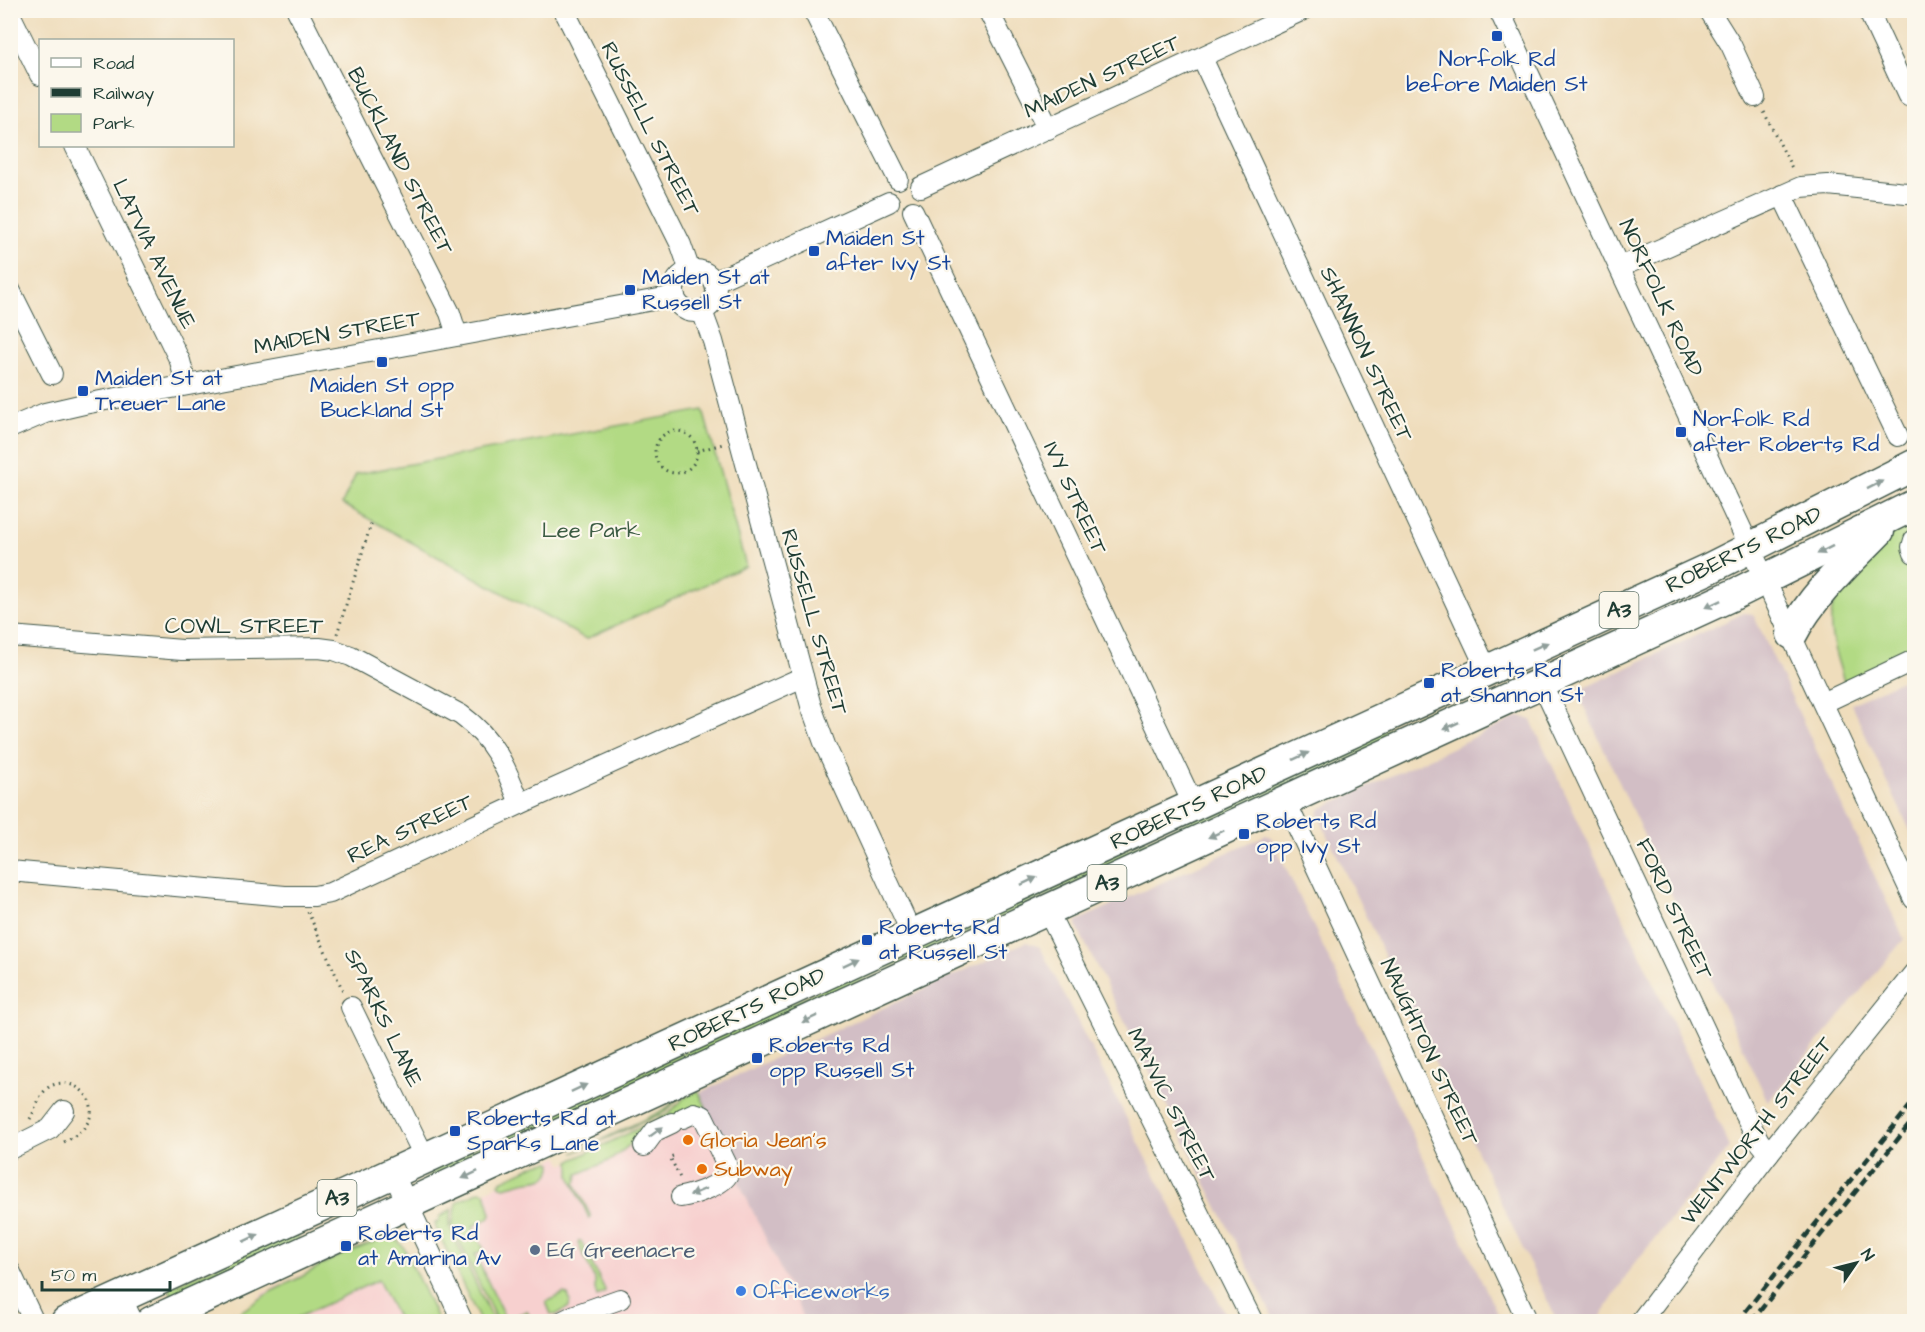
<svg xmlns="http://www.w3.org/2000/svg" width="1925" height="1332" font-family="'Architects Daughter',sans-serif">
	<style>
		.built { fill: #f7d0cf }
		.industrial { fill: #d2bec5 }
		.green { fill: #b2da84; stroke: #688c5c; stroke-width: 1.5 }
		.lines { fill: none; stroke-linecap: round; stroke-linejoin: round }
		.minor-casing { stroke: #3e5548; stroke-width: 22 }
		.highway-casing { stroke: #3e5548; stroke-width: 33 }
		.path { stroke: #3e5548; stroke-width: 3; stroke-dasharray: 1.5 4.5; stroke-linecap: butt }
		.minor { stroke: #fff; stroke-width: 20 }
		.highway { stroke: #fff; stroke-width: 30 }
		.rail { stroke: #1f3d34; stroke-width: 4.5; stroke-dasharray: 9 4.5; stroke-linecap: butt }
		.oneway { fill: #8f9e9a }
		.transit-dot { fill: #1a4fb4; stroke: #fbf7ec; stroke-width: 2 }
		.food-dot { fill: #e8710a; stroke: #fbf7ec; stroke-width: 2 }
		.service-dot { fill: #5c6f8a; stroke: #fbf7ec; stroke-width: 2 }
		.shop-dot { fill: #3f7fe0; stroke: #fbf7ec; stroke-width: 2 }
		.labels { text-anchor: middle; dominant-baseline: central; stroke-width: 4.5; stroke-linejoin: round; paint-order: stroke }
		.shield { fill: #fbf7ec; stroke: #61756b; stroke-width: 1.5 }
		.shield-label { font-size: 21px; font-weight: bold; fill: #1f3d34 }
		.transit-label { font-size: 22px; fill: #164399; stroke: #fbf7ec; text-anchor: start }
		.street-label { font-size: 22px; fill: #1f3d34; stroke: #fbf7ec }
		.park-label { font-size: 22px; fill: #3c5c44; stroke: #fbf7ec }
		.food-label { font-size: 22px; fill: #c56008; stroke: #fbf7ec; text-anchor: start }
		.service-label { font-size: 22px; fill: #4e5e75; stroke: #fbf7ec; text-anchor: start }
		.shop-label { font-size: 22px; fill: #366cbe; stroke: #fbf7ec; text-anchor: start }
	</style>
	<rect width="100%" height="100%" fill="#fbf7ec"/>
	<filter id="ink" filterUnits="userSpaceOnUse"><feTurbulence type="fractalNoise" baseFrequency=".0167" numOctaves="2"/><feDisplacementMap in="SourceGraphic" scale="12" xChannelSelector="R" yChannelSelector="G"/><feConvolveMatrix kernelMatrix="1 2 1 2 8 2 1 2 1" color-interpolation-filters="sRGB"/></filter>
	<filter id="wash" filterUnits="userSpaceOnUse"><feTurbulence type="fractalNoise" baseFrequency=".008" numOctaves="4" result="noise"/><feDisplacementMap in="SourceGraphic" scale="24" xChannelSelector="R" yChannelSelector="G"/><feGaussianBlur stdDeviation="1.35" result="paint"/><feColorMatrix in="noise" values="0 0 0 0 0 0 0 0 0 0 0 0 0 0 0 0 0 1.4 0 .05"/><feComposite in="paint" operator="in"/></filter>
	<g filter="url(#wash)">
		<rect width="100%" height="100%" fill="#efddbc"/>
		<g class="built">
			<path d="M697,1094L805,1321H504L453,1213L456,1205L558,1157L563,1165L679,1112Z"/>
			<path d="M373,1242L418,1322H220L246,1310L265,1292Z"/>
		</g>
		<g class="industrial">
			<path d="M1744,613L1753,614L1904,939L1768,1102L1579,696L1582,689Z"/>
			<path d="M1914,674V839L1851,704Z"/>
			<path d="M1520,716L1531,720L1730,1147L1634,1264L1598,1321H1557L1318,815L1320,809Z"/>
			<path d="M1266,835L1271,837L1501,1321H1275L1077,927V921Z"/>
			<path d="M1026,942L1040,947L1229,1321H805L697,1094Z"/>
		</g>
		<g class="green">
			<path d="M703,410L746,566L586,639L342,504L356,474Z"/>
			<path d="M1914,518L1911,558L1914,564V651L1845,685C1837,656 1823,627 1836,598L1827,592L1889,535Z"/>
			<path d="M1436,707L1441,716L424,1180L441,1164Z"/>
			<path d="M696,1087L683,1094L665,1112L574,1153L666,1109L680,1094Z"/>
			<path d="M698,1090L706,1107L648,1130L611,1160L578,1174L577,1181L575,1183L591,1217L589,1218L570,1176V1161L667,1115L684,1098Z"/>
			<path d="M549,1162L552,1163C553,1178 541,1180 529,1181C521,1182 513,1185 505,1187L501,1186L499,1184L501,1181L537,1164Z"/>
			<path d="M480,1191L485,1192L491,1214L489,1218L473,1226L484,1250L475,1254L506,1320L527,1311L530,1317L529,1321H497L452,1226L457,1202Z"/>
			<path d="M452,1209L449,1226L493,1321H480L436,1228L435,1223H438L439,1217Z"/>
			<path d="M298,1235L299,1239L173,1298L169,1288L280,1237Z"/>
			<path d="M387,1237L396,1239L404,1248L438,1321H399L378,1280L290,1321H227L272,1291L301,1277L332,1259Z"/>
			<path d="M579,1241H581L605,1290V1292L597,1297L595,1289V1280L578,1244Z"/>
			<path d="M564,1293L568,1295L570,1300L569,1307L556,1315L551,1314L546,1302Z"/>
		</g>
	</g>
	<g filter="url(#ink)">
		<g class="lines">
			<g class="minor-casing">
				<g id="minor">
					<path d="M297,10L450,313L457,335"/>
					<path d="M564,10L681,245L690,271"/>
					<path d="M813,10L898,179"/>
					<path d="M988,10L1048,129"/>
					<path d="M1499,10L1914,899"/>
					<path d="M1709,10L1731,45L1755,97"/>
					<path d="M1868,10L1908,96"/>
					<path d="M10,14L40,75"/>
					<path d="M1202,58L1487,670"/>
					<path d="M75,146L180,361L186,384"/>
					<path d="M921,187L1303,10"/>
					<path d="M1782,195L1898,436"/>
					<path d="M913,211L1194,806"/>
					<path d="M1620,267L1801,187L1828,185L1906,193L1914,192"/>
					<circle cx="695" cy="291" r="21"/>
					<path d="M714,282L889,202"/>
					<path d="M10,290L52,374"/>
					<path d="M702,311L713,341L811,706L825,745L912,934"/>
					<path d="M10,428L45,413L84,404L675,296"/>
					<path d="M1914,540L1912,547L1914,553"/>
					<path d="M10,636L182,650L319,648L334,650L351,656L461,715C494,739 506,767 520,804"/>
					<path d="M1542,683L1741,1107L1759,1141L1769,1153"/>
					<path d="M1823,703L1914,660"/>
					<path d="M1286,802L1528,1322"/>
					<path d="M10,871L285,896H314L330,893L520,804L803,677"/>
					<path d="M1047,910L1253,1322"/>
					<path d="M351,1007L425,1158"/>
					<path d="M644,1146L655,1131L672,1123"/>
					<path d="M10,1149L50,1129L64,1111"/>
					<path d="M393,1173L463,1322"/>
					<path d="M681,1197C693,1195 723,1185 728,1174L726,1163L703,1116L694,1113L683,1118"/>
					<path d="M10,1271L34,1322"/>
					<path d="M121,1297L133,1322"/>
					<path d="M561,1322L575,1315L620,1299"/>
					<path d="M1640,1322L1769,1153L1914,973"/>
				</g>
			</g>
			<g class="highway-casing">
				<g id="highway">
					<path d="M1792,634C1813,594 1848,563 1879,531"/>
					<path d="M66,1322L393,1173L1710,568L1914,465"/>
					<path d="M151,1322L1735,594L1914,505"/>
				</g>
			</g>
			<g class="path">
				<path d="M1764,112L1793,170"/>
				<circle cx="676" cy="452" r="21"/>
				<path d="M697,451L723,444"/>
				<path d="M337,634L372,521"/>
				<path d="M308,912L343,991"/>
				<path d="M30,1119C36,1109 39,1094 49,1087C77,1070 120,1115 64,1142"/>
				<path d="M673,1156L670,1157L681,1180"/>
			</g>
			<use href="#minor" class="minor"/>
			<use href="#highway" class="highway"/>
			<g class="rail">
				<path d="M1737,1322L1914,1101"/>
				<path d="M1751,1322L1914,1119"/>
			</g>
		</g>
		<defs><path id="oneway-solid" d="M-6-.8H1V-3.2L6.5 0L1 3.2V.8H-6Z" transform="scale(1.5)"/></defs>
		<g class="oneway">
			<use href="#oneway-solid" transform="translate(1875 485) rotate(-27)"/>
			<use href="#oneway-solid" transform="translate(1825 550) rotate(153)"/>
			<use href="#oneway-solid" transform="translate(1713 604) rotate(155)"/>
			<use href="#oneway-solid" transform="translate(1540 646) rotate(-24)"/>
			<use href="#oneway-solid" transform="translate(1451 726) rotate(155)"/>
			<use href="#oneway-solid" transform="translate(1301 756) rotate(-25)"/>
			<use href="#oneway-solid" transform="translate(1216 834) rotate(156)"/>
			<use href="#oneway-solid" transform="translate(1029 881) rotate(-25)"/>
			<use href="#oneway-solid" transform="translate(851 962) rotate(-25)"/>
			<use href="#oneway-solid" transform="translate(810 1019) rotate(155)"/>
			<use href="#oneway-solid" transform="translate(579 1088) rotate(-25)"/>
			<use href="#oneway-solid" transform="translate(656 1132) rotate(-36)"/>
			<use href="#oneway-solid" transform="translate(470 1175) rotate(155)"/>
			<use href="#oneway-solid" transform="translate(698 1192) rotate(157)"/>
			<use href="#oneway-solid" transform="translate(251 1238) rotate(-25)"/>
		</g>
	</g>
	<g class="transit-dot">
		<rect x="1491" y="30" width="12" height="12" rx="3"/>
		<rect x="808" y="245" width="12" height="12" rx="3"/>
		<rect x="624" y="284" width="12" height="12" rx="3"/>
		<rect x="376" y="356" width="12" height="12" rx="3"/>
		<rect x="77" y="385" width="12" height="12" rx="3"/>
		<rect x="1675" y="426" width="12" height="12" rx="3"/>
		<rect x="1423" y="677" width="12" height="12" rx="3"/>
		<rect x="1238" y="828" width="12" height="12" rx="3"/>
		<rect x="861" y="934" width="12" height="12" rx="3"/>
		<rect x="751" y="1052" width="12" height="12" rx="3"/>
		<rect x="449" y="1125" width="12" height="12" rx="3"/>
		<rect x="340" y="1240" width="12" height="12" rx="3"/>
	</g>
	<g class="food-dot">
		<circle cx="688" cy="1140" r="6"/>
		<circle cx="702" cy="1169" r="6"/>
	</g>
	<circle class="service-dot" cx="535" cy="1250" r="6"/>
	<circle class="shop-dot" cx="741" cy="1291" r="6"/>
	<g class="labels">
		<g class="shield">
			<rect x="1599.5" y="592" width="39" height="36" rx="4.5"/>
			<rect x="1087.5" y="865" width="39" height="36" rx="4.5"/>
			<rect x="317.5" y="1180" width="39" height="36" rx="4.5"/>
		</g>
		<g class="shield-label">
			<text x="1619" y="610">A3</text>
			<text x="1107" y="883">A3</text>
			<text x="337" y="1198">A3</text>
		</g>
		<g class="transit-label">
			<text x="1497" y="59" text-anchor="middle">Norfolk Rd<tspan x="1497" dy="25">before Maiden St</tspan></text>
			<text x="826" y="238">Maiden St<tspan x="826" dy="25">after Ivy St</tspan></text>
			<text x="642" y="277">Maiden St at<tspan x="642" dy="25">Russell St</tspan></text>
			<text x="95" y="378">Maiden St at<tspan x="95" dy="25">Treuer Lane</tspan></text>
			<text x="382" y="385" text-anchor="middle">Maiden St opp<tspan x="382" dy="25">Buckland St</tspan></text>
			<text x="1693" y="419">Norfolk Rd<tspan x="1693" dy="25">after Roberts Rd</tspan></text>
			<text x="1441" y="670">Roberts Rd<tspan x="1441" dy="25">at Shannon St</tspan></text>
			<text x="1256" y="821">Roberts Rd<tspan x="1256" dy="25">opp Ivy St</tspan></text>
			<text x="879" y="927">Roberts Rd<tspan x="879" dy="25">at Russell St</tspan></text>
			<text x="769" y="1045">Roberts Rd<tspan x="769" dy="25">opp Russell St</tspan></text>
			<text x="467" y="1118">Roberts Rd at<tspan x="467" dy="25">Sparks Lane</tspan></text>
			<text x="358" y="1233">Roberts Rd<tspan x="358" dy="25">at Amarina Av</tspan></text>
		</g>
		<g class="street-label">
			<text transform="translate(1102 77) rotate(-25)">MAIDEN STREET</text>
			<text transform="translate(650 129) rotate(63)">RUSSELL STREET</text>
			<text transform="translate(400 161) rotate(63)">BUCKLAND STREET</text>
			<text transform="translate(154 254) rotate(64)">LATVIA AVENUE</text>
			<text transform="translate(1661 298) rotate(65)">NORFOLK ROAD</text>
			<text transform="translate(337 333) rotate(-10)">MAIDEN STREET</text>
			<text transform="translate(1366 354) rotate(65)">SHANNON STREET</text>
			<text transform="translate(1075 498) rotate(65)">IVY STREET</text>
			<text transform="translate(1744 550) rotate(-26)">ROBERTS ROAD</text>
			<text transform="translate(814 622) rotate(74)">RUSSELL STREET</text>
			<text x="244" y="626">COWL STREET</text>
			<text transform="translate(1189 808) rotate(-25)">ROBERTS ROAD</text>
			<text transform="translate(410 829) rotate(-25)">REA STREET</text>
			<text transform="translate(1674 909) rotate(65)">FORD STREET</text>
			<text transform="translate(747 1010) rotate(-25)">ROBERTS ROAD</text>
			<text transform="translate(383 1018) rotate(64)">SPARKS LANE</text>
			<text transform="translate(1429 1052) rotate(65)">NAUGHTON STREET</text>
			<text transform="translate(1171 1105) rotate(63)">MAYVIC STREET</text>
			<text transform="translate(1757 1131) rotate(-52)">WENTWORTH STREET</text>
		</g>
		<g class="park-label">
			<text x="591" y="530">Lee Park</text>
		</g>
		<g class="food-label">
			<text x="700" y="1140">Gloria Jean's</text>
			<text x="714" y="1169">Subway</text>
		</g>
		<g class="service-label">
			<text x="547" y="1250">EG Greenacre</text>
		</g>
		<g class="shop-label">
			<text x="753" y="1291">Officeworks</text>
		</g>
	</g>
	<rect width="1925" height="1332" fill="none" stroke="#fbf7ec" stroke-width="36"/>
	<rect x="39" y="39" width="195" height="108" fill="#fbf7ec" stroke="#a3ada2" stroke-width="1.5"/>
	<rect x="51" y="58" width="30" height="9" fill="#ffffff" stroke="#a3ada2" stroke-width="1.5"/>
	<text x="93" y="69" font-size="18" fill="#1f3d34">Road</text>
	<rect x="51" y="88" width="30" height="9" fill="#1f3d34" stroke="#a3ada2" stroke-width="1.5"/>
	<text x="93" y="99" font-size="18" fill="#1f3d34">Railway</text>
	<rect x="51" y="114" width="30" height="18" fill="#b2da84" stroke="#a3ada2" stroke-width="1.5"/>
	<text x="93" y="129" font-size="18" fill="#1f3d34">Park</text>
	<g transform="translate(1856 1263) rotate(55)" stroke="#fbf7ec" stroke-width="4.5" paint-order="stroke">
	<path d="M0-4.5L10 22L0 15L-10 22Z" fill="#1f3d34"/>
	<text y="-9" font-size="16" font-weight="bold" text-anchor="middle" fill="#1f3d34">N</text>
	</g>
	<path d="M42 1281v9h128v-9" fill="none" stroke="#1f3d34" stroke-width="3"/>
	<text x="51" y="1281" font-size="18" fill="#1f3d34" stroke="#fbf7ec" stroke-width="4.5" paint-order="stroke">50 m</text>
</svg>
